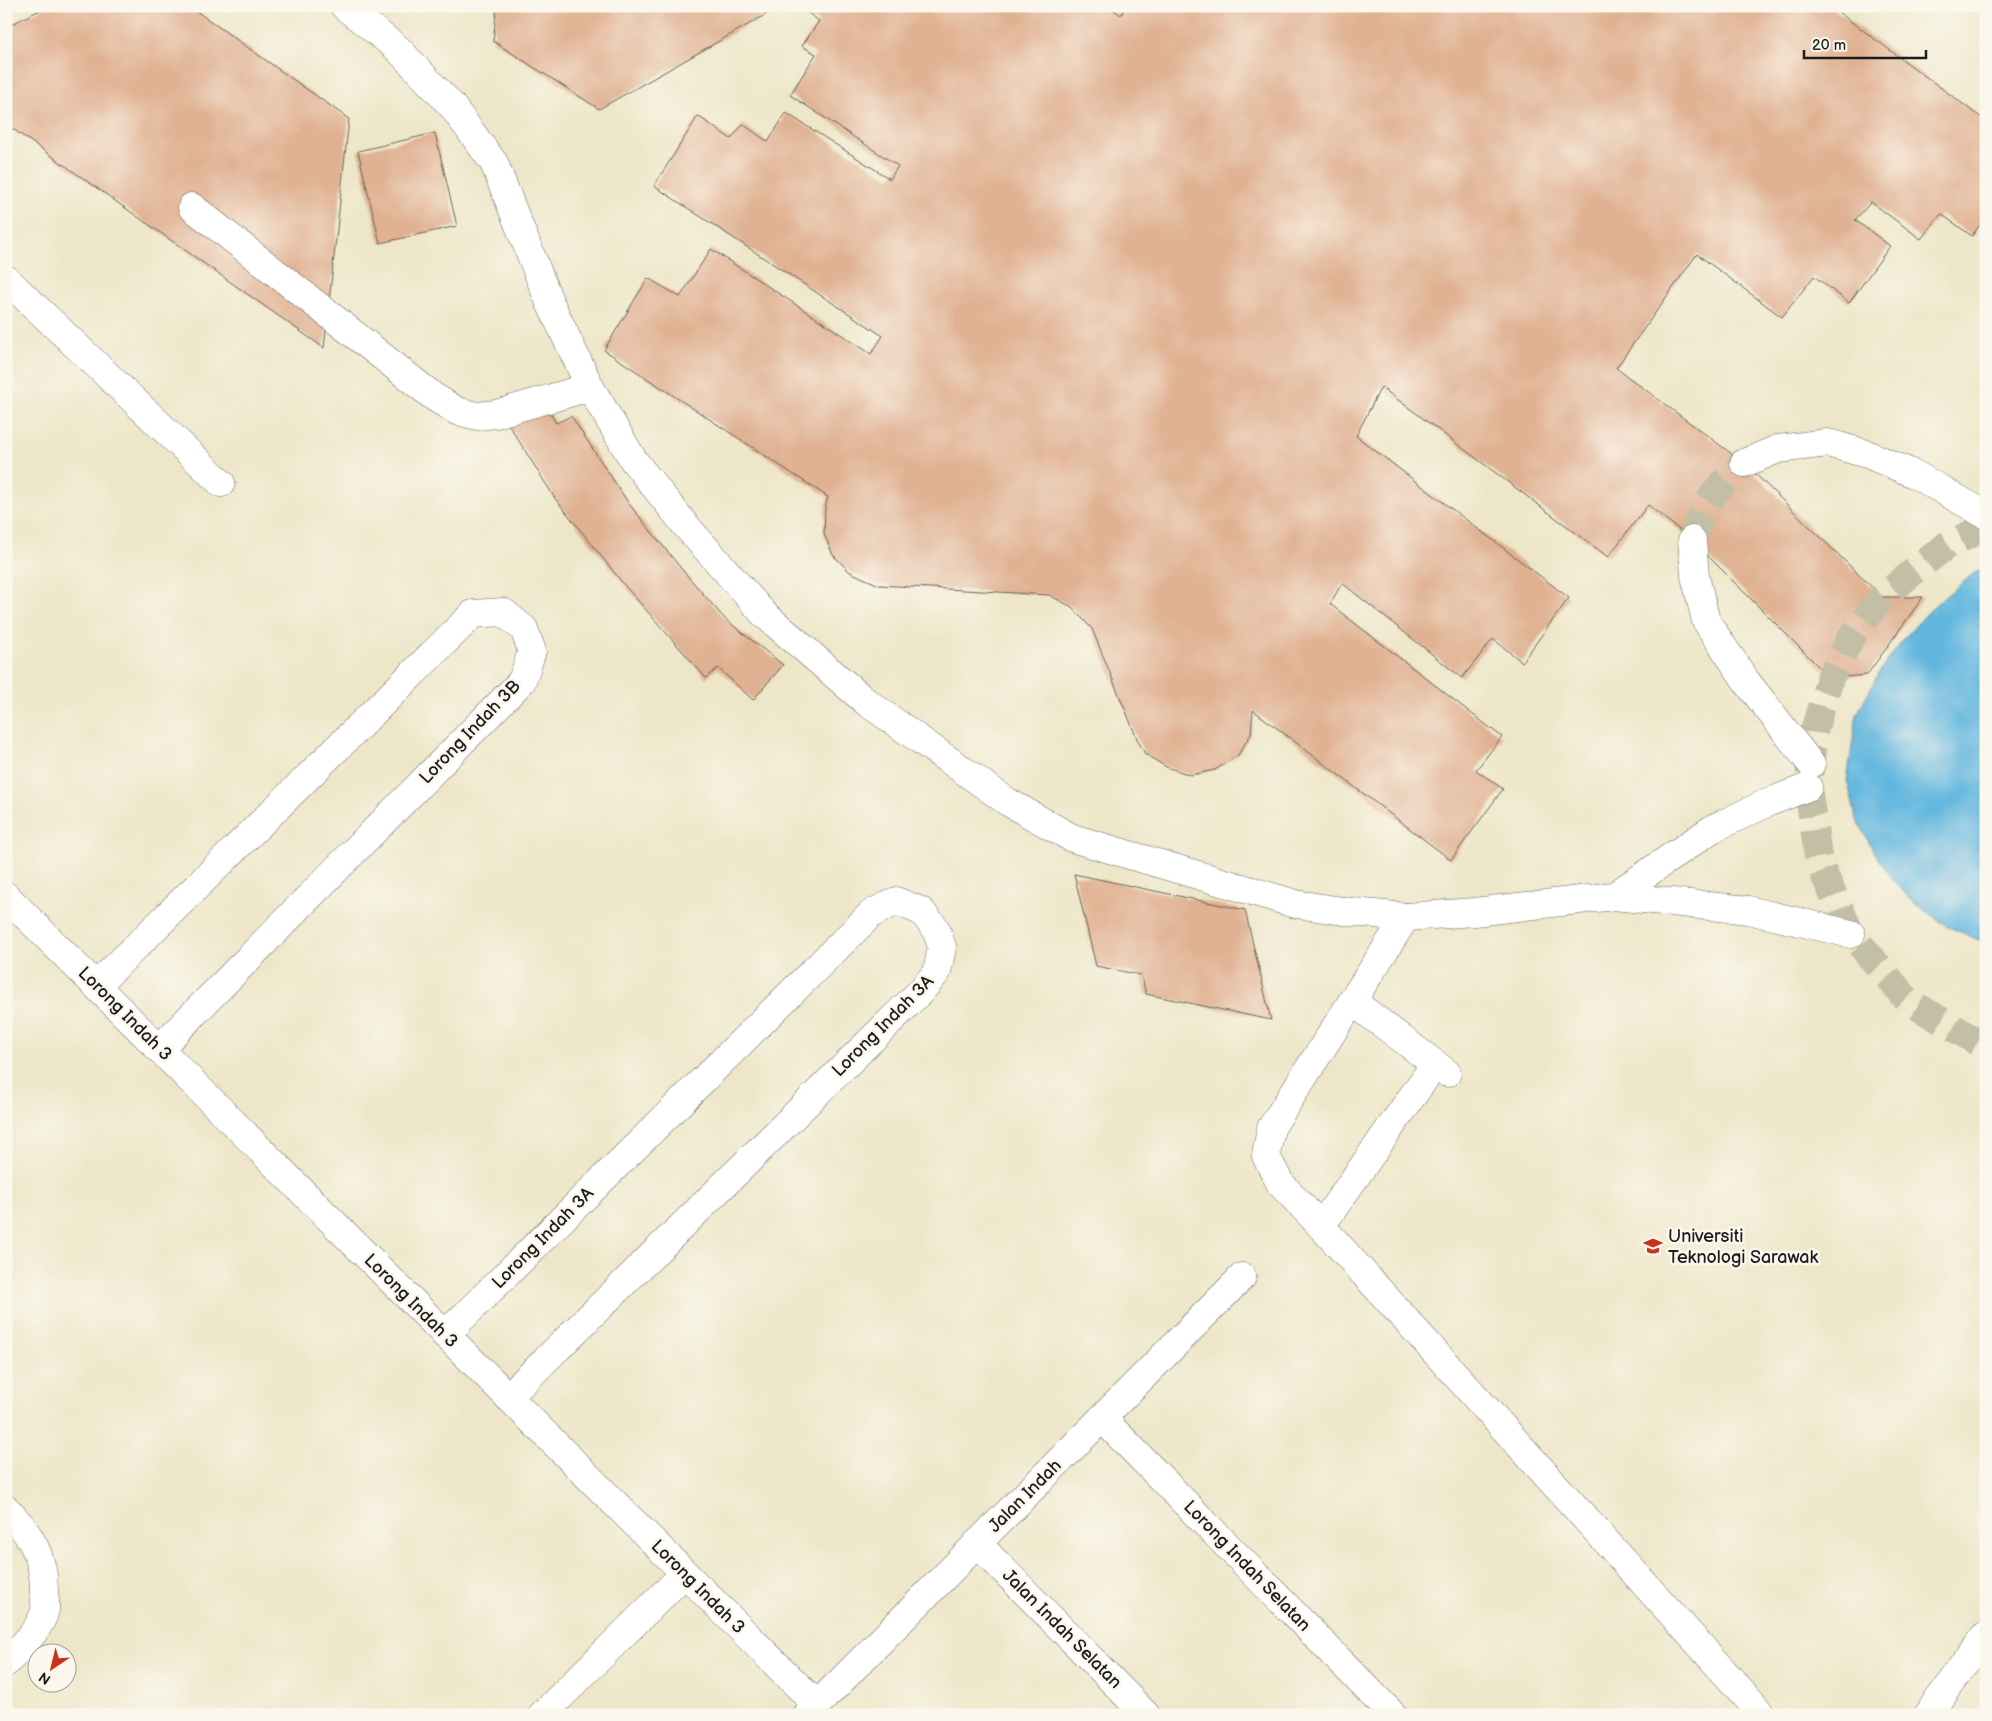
<svg xmlns="http://www.w3.org/2000/svg" width="1992" height="1721" font-family="'Balsamiq Sans',sans-serif">
	<style>
		.water { fill: #63b7df; stroke: #406a7e }
		.building { fill: #e0b192 }
		.lines { fill: none; stroke-linecap: round; stroke-linejoin: round }
		.minor-tunnel { stroke: #c3bea6; stroke-width: 28; stroke-dasharray: 28 14; stroke-linecap: butt }
		.minor-casing { stroke: #656358; stroke-width: 29 }
		.minor { stroke: #fff; stroke-width: 28 }
		.labels { text-anchor: middle; dominant-baseline: central; stroke-width: 5; stroke-linejoin: round; paint-order: stroke }
		.street-label { font-size: 18px; fill: #1c1c1c; stroke: #fbf7ec }
		.poi-label { font-size: 18px; fill: #1c1c1c; stroke: #fbf7ec; text-anchor: start }
	</style>
	<rect width="100%" height="100%" fill="#fbf7ec"/>
	<filter id="ink" filterUnits="userSpaceOnUse"><feTurbulence type="fractalNoise" baseFrequency=".02" numOctaves="2"/><feDisplacementMap in="SourceGraphic" scale="10" xChannelSelector="R" yChannelSelector="G"/><feConvolveMatrix kernelMatrix="1 2 1 2 8 2 1 2 1" color-interpolation-filters="sRGB"/></filter>
	<filter id="wash" filterUnits="userSpaceOnUse"><feTurbulence type="fractalNoise" baseFrequency=".0096" numOctaves="4" result="noise"/><feDisplacementMap in="SourceGraphic" scale="20" xChannelSelector="R" yChannelSelector="G"/><feGaussianBlur stdDeviation="1.12" result="paint"/><feColorMatrix in="noise" values="0 0 0 0 0 0 0 0 0 0 0 0 0 0 0 0 0 1.4 0 .05"/><feComposite in="paint" operator="in"/></filter>
	<g filter="url(#wash)">
		<rect width="100%" height="100%" fill="#ede6c8"/>
		<path class="water" d="M1986,569V943L1947,926L1914,903L1892,879L1872,848L1856,817L1847,780L1857,714L1880,671L1907,635L1937,603L1976,572Z"/>
		<g id="blocks">
			<g class="building">
				<path d="M48,6H189L349,119L324,348L6,124V27Z"/>
				<path d="M497,6H781L599,109L493,41Z"/>
				<path d="M799,6H1108L1121,15L1126,6H1830L1986,121V216L1972,236L1941,214L1921,239L1871,202L1855,220L1890,246L1849,303L1814,276L1782,317L1697,254L1616,368L1744,463L1882,597H1923L1867,675L1830,678L1692,540L1648,505L1608,557L1381,387L1356,436L1569,598L1522,662L1493,639L1462,678L1342,583L1330,604L1502,737L1476,770L1503,789L1451,860L1253,710L1251,734L1238,755L1215,770L1191,775L1166,767L1145,754L1138,741L1092,629L1072,607L1049,595L879,585L850,572L833,555L824,534L825,508L828,497L604,350L648,278L680,297L711,249L871,354L883,336L654,186L698,116L731,139L743,124L768,142L786,113L890,179L898,166L790,95L816,54L802,46L819,21Z"/>
				<path d="M435,133L457,226L380,243L358,151Z"/>
				<path d="M544,403L556,423L571,416L629,504L684,572L725,619L783,665L753,700L718,668L706,678L625,586L554,497L509,425Z"/>
				<path d="M1074,874L1245,910L1271,1020L1146,994L1141,975L1096,966Z"/>
			</g>
		</g>
	</g>
	<g filter="url(#ink)">
		<use href="#blocks" fill-opacity="0" stroke="#656358" stroke-width="1"/>
		<g class="lines">
			<g class="minor-tunnel">
				<path d="M1986,527L1947,545L1882,597L1852,636L1830,678L1814,731L1808,787L1819,863L1851,934L1908,1001L1986,1047"/>
				<path d="M1692,540C1705,502 1714,490 1744,463"/>
			</g>
			<g class="minor-casing">
				<g id="minor">
					<path d="M344,6L397,48L452,106L494,163L550,303L590,387L634,461L687,527L764,614L865,701L1008,802L1072,838L1296,904L1343,911L1406,917L1474,912L1614,896L1748,910L1851,934"/>
					<path d="M192,207L434,397L457,411L477,416L496,414L590,387"/>
					<path d="M6,279L221,483"/>
					<path d="M1744,463L1778,449L1828,443L1867,454L1916,475L1986,515"/>
					<path d="M1692,540L1695,576L1706,621L1747,682L1811,764"/>
					<path d="M6,896L817,1705"/>
					<path d="M1614,896L1712,829L1767,803L1808,787"/>
					<path d="M1406,917L1271,1128L1266,1156L1280,1183L1321,1226L1763,1715"/>
					<path d="M96,986L473,614L503,612L524,629L532,651L522,681L159,1049"/>
					<path d="M1352,1001L1447,1073"/>
					<path d="M1321,1226L1435,1064"/>
					<path d="M445,1335L871,914L896,901L921,911L936,929L942,947L937,972L921,991L508,1397"/>
					<path d="M1102,1418L1393,1715"/>
					<path d="M6,1509C30,1533 44,1556 44,1590C44,1596 46,1604 45,1610C41,1629 19,1649 6,1663"/>
					<path d="M977,1543L1146,1715"/>
					<path d="M542,1715L684,1574"/>
					<path d="M807,1715L1242,1277"/>
					<path d="M1927,1715L1986,1635"/>
				</g>
			</g>
			<use href="#minor" class="minor"/>
		</g>
	</g>
	<defs>
		<g id="university-bare" transform="scale(1.5)"><path d="M0-5L7-2L0 1L-7-2ZM-4 1L0 2.5L4 1V4Q0 6-4 4Z" fill="#c8321e" stroke="#fbf7ec" stroke-width="2.5" paint-order="stroke"/></g>
	</defs>
	<g fill-rule="evenodd">
		<use href="#university-bare" x="1653" y="1246"/>
	</g>
	<g class="labels">
		<g class="street-label">
			<text transform="translate(470 732) rotate(-46)">Lorong Indah 3B</text>
			<text transform="translate(125 1014) rotate(45)">Lorong Indah 3</text>
			<text transform="translate(883 1026) rotate(-45)">Lorong Indah 3A</text>
			<text transform="translate(543 1238) rotate(-45)">Lorong Indah 3A</text>
			<text transform="translate(411 1301) rotate(45)">Lorong Indah 3</text>
			<text transform="translate(1025 1496) rotate(-45)">Jalan Indah</text>
			<text transform="translate(1247 1566) rotate(46)">Lorong Indah Selatan</text>
			<text transform="translate(698 1587) rotate(45)">Lorong Indah 3</text>
			<text transform="translate(1062 1629) rotate(45)">Jalan Indah Selatan</text>
		</g>
		<g class="poi-label">
			<text x="1668" y="1236">Universiti<tspan x="1668" dy="21">Teknologi Sarawak</tspan></text>
		</g>
	</g>
	<rect width="1992" height="1721" fill="none" stroke="#fbf7ec" stroke-width="25"/>
	<g transform="translate(52 1668) rotate(215)"><circle r="24" fill="#fbf7ec" stroke="#a29f99"/>
	<path d="M0-4L9 19L0 12L-9 19Z" fill="#c8321e"/>
	<text y="-8" font-size="14" font-weight="bold" text-anchor="middle" fill="#1c1c1c">N</text>
	</g>
	<path d="M1804 50v8h122v-8" fill="none" stroke="#1c1c1c" stroke-width="2.5"/>
	<text x="1812" y="50" font-size="15" fill="#1c1c1c" stroke="#fbf7ec" stroke-width="4" paint-order="stroke">20 m</text>
</svg>
